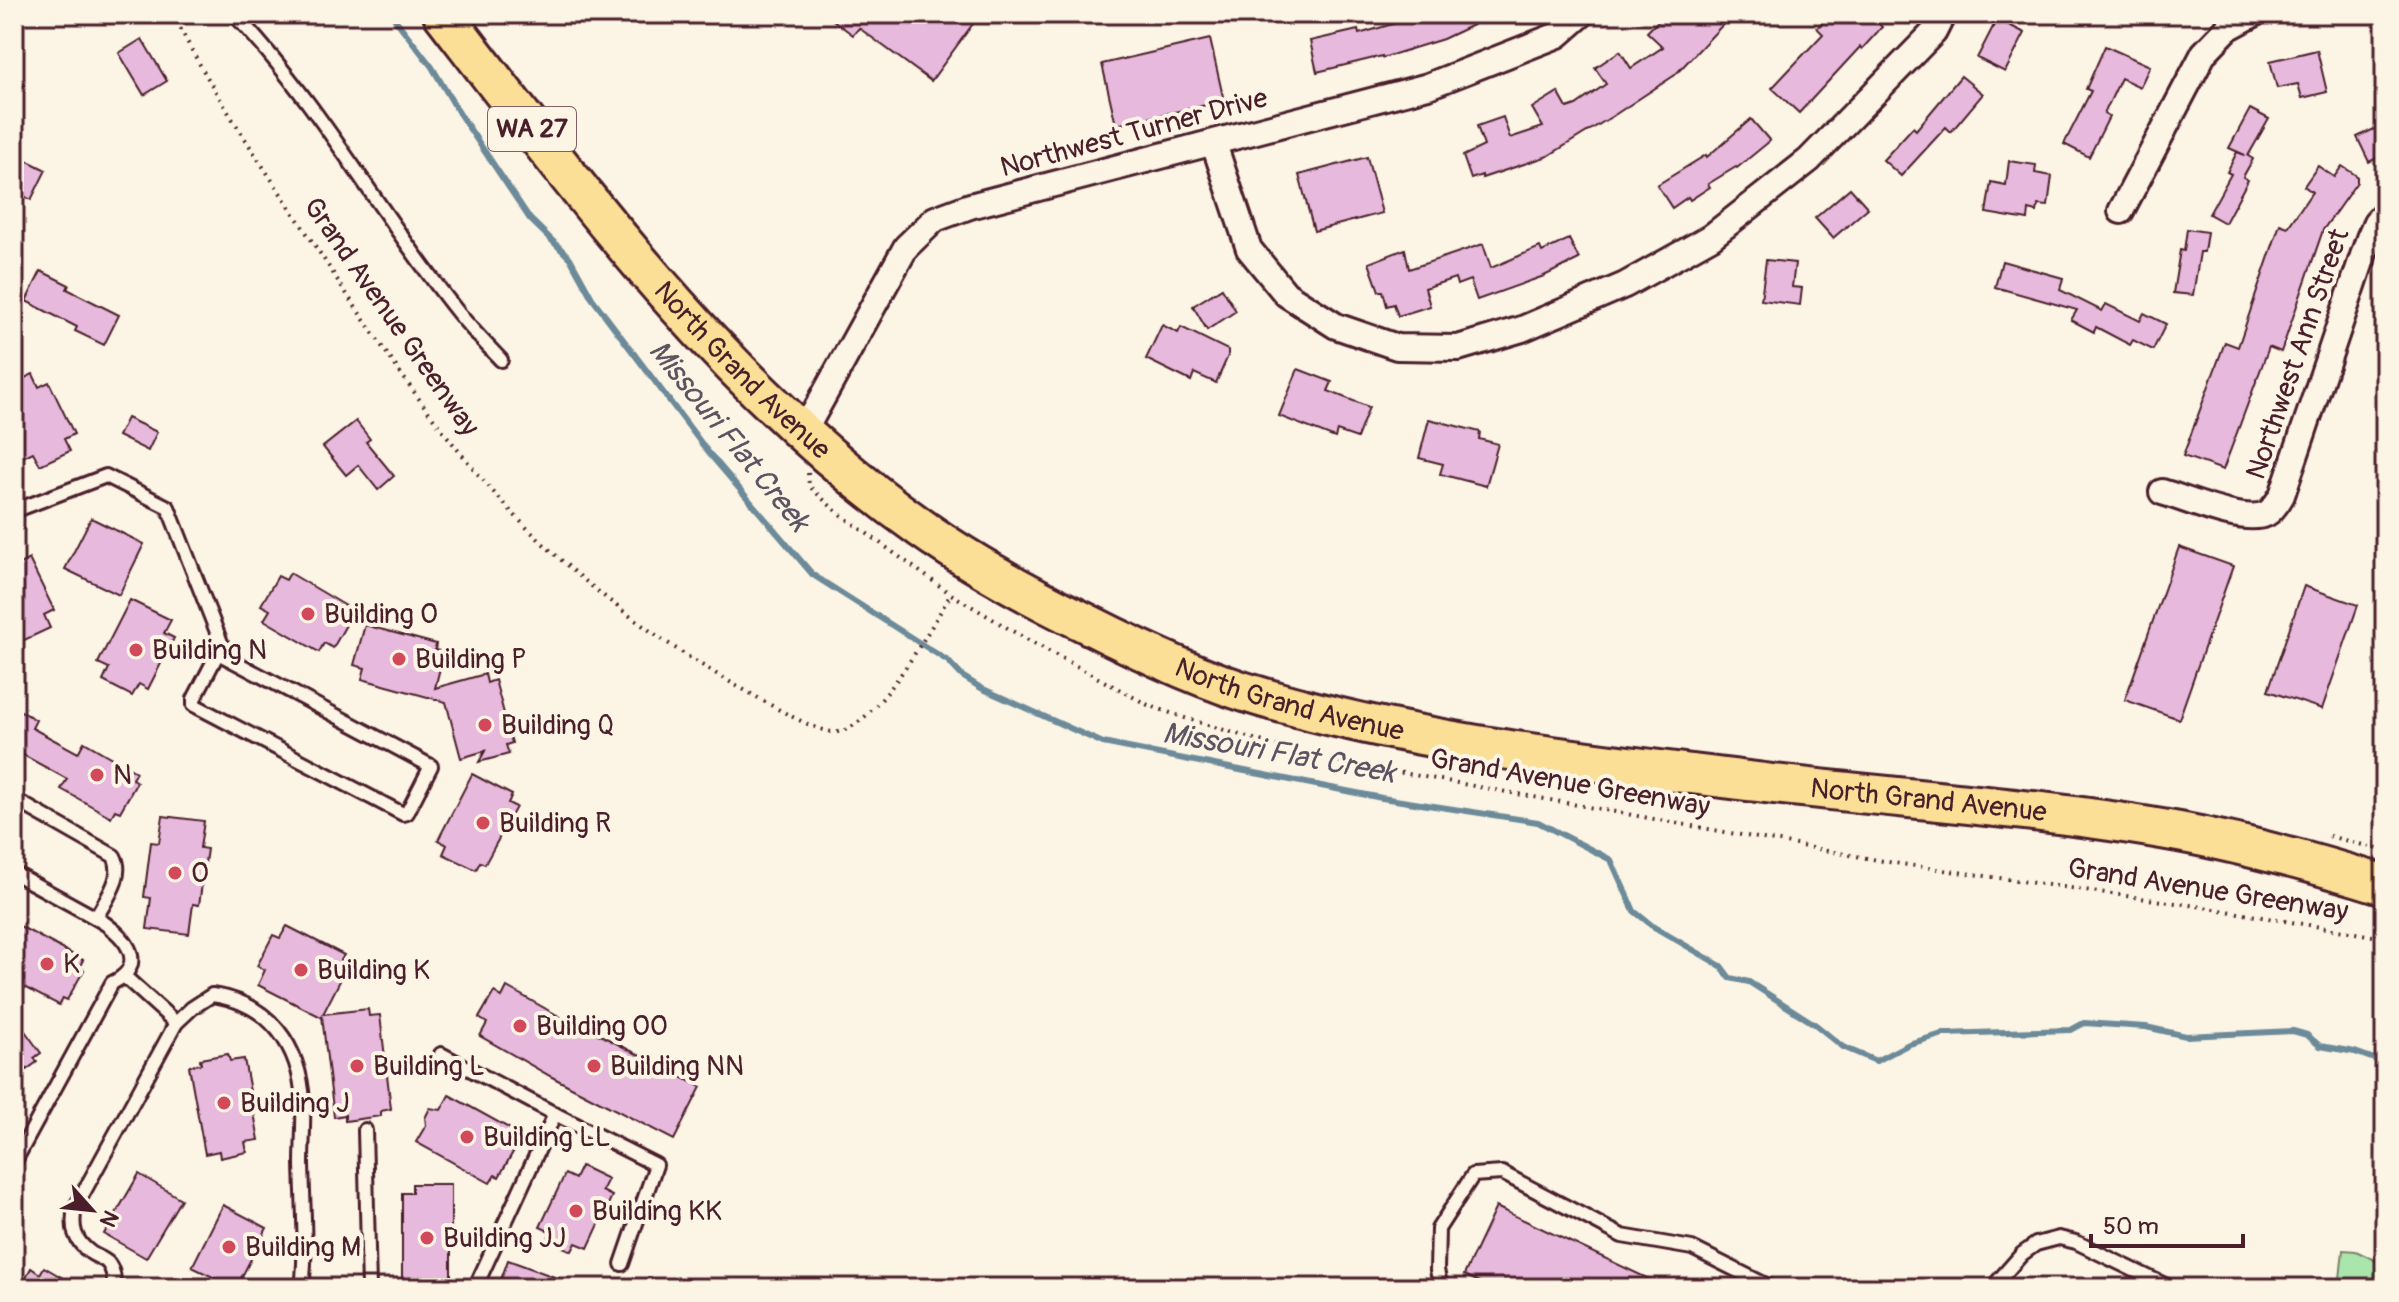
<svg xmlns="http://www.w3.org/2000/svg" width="2399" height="1302" font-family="Pangolin,sans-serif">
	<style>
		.green { fill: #aae5ab; stroke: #7a826b; stroke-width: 2 }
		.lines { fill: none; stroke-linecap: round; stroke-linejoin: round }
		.stream { stroke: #6c8a99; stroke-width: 6 }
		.building { fill: #e7badd; stroke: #4a1f2b; stroke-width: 2 }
		.service-casing { stroke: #4a1f2b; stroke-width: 18 }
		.minor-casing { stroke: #4a1f2b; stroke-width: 30 }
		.primary-casing { stroke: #4a1f2b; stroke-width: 44 }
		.path { stroke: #4a1f2b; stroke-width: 4; stroke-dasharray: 2 6; stroke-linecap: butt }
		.service { stroke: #fcf5e5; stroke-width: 12 }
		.minor { stroke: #fcf5e5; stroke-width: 24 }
		.primary { stroke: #fbdf96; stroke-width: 38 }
		.poi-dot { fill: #d1495b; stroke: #fcf5e5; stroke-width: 3 }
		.labels { text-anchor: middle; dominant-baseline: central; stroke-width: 8; stroke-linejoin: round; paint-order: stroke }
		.shield { fill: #fcf5e5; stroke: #7f5f63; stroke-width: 2 }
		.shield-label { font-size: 26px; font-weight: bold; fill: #4a1f2b }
		.street-label { font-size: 28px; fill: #4a1f2b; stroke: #fcf5e5 }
		.poi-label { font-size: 28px; fill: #4a1f2b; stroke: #fcf5e5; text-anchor: start }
		.water-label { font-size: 30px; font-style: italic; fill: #5b5462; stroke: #fcf5e5 }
	</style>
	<rect width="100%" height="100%" fill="#fcf5e5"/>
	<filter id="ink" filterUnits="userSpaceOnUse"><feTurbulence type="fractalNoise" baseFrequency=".0125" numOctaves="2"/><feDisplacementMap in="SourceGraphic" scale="16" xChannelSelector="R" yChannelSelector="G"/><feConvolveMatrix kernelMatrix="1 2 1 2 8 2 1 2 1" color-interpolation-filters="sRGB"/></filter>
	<g filter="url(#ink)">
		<path class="green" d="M2343,1250L2356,1251L2385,1265V1288H2339Z"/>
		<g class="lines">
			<path class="stream" d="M391,14L432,67L459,113L530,219L570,258L592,298L708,452L813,575L948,661L962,676L981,688L1103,743L1382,798L1538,822L1611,860L1634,911L1654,927L1721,966L1730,978L1749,982L1816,1025L1843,1047L1876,1061L1909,1044L1943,1034L2071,1030L2084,1023L2146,1027L2186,1036L2293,1031L2307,1035L2320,1046L2355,1052L2385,1063"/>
		</g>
		<g class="building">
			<path d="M825,14H966L975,21L931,81L859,28L853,35Z"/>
			<path d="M1426,14H1496L1443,39L1382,58V56L1317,72L1310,41L1358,30L1359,34Z"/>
			<path d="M1665,14H1733L1675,75L1616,114L1548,156L1482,178V175L1471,179L1463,156L1484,146L1477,126L1503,117L1510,138L1543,127L1532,108L1558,92L1567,108L1576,105L1606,84L1595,68L1620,51L1631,68L1663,47L1647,32Z"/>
			<path d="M1830,14H1886L1879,24L1882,27L1862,49L1860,47L1799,113L1772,88L1823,34L1817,28Z"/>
			<path d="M1997,19L2025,33L2005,72L1977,58Z"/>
			<path d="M142,39L167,81L144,95L119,53Z"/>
			<path d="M1210,39L1224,101L1116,125L1102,64Z"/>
			<path d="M2105,46L2150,66L2140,87L2121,78L2104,114L2109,117L2089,157L2064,144L2091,91L2086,89Z"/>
			<path d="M2317,50L2327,92L2302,98L2298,84L2277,88L2270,61Z"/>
			<path d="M1961,76L1983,94L1951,132L1946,127L1901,176L1883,160L1913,127L1916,130Z"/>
			<path d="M2250,109L2269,119L2248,156L2253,159L2243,177L2248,180L2225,223L2209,214L2231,174L2227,172L2237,152L2245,155L2229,148Z"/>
			<path d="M1751,119L1770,141L1737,168L1736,167L1708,184L1710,187L1690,200L1688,197L1672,208L1657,185L1706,155L1707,157Z"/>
			<path d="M2385,124V154L2369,162L2357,137Z"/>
			<path d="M14,154L46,170L31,200L14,191Z"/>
			<path d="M1367,157L1382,213L1314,231L1299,175Z"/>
			<path d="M2009,161L2036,165L2035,173L2052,176L2048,206L2038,205L2037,212L2029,210L2028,220L1986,213L1991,182L2006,185Z"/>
			<path d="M2318,166L2334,177L2342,166L2357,176V182L2323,230L2281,352L2269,347L2223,470L2183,456L2225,342L2238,347L2280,224L2288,227L2312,192L2304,186Z"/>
			<path d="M1850,188L1868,208L1833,238L1815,218Z"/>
			<path d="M2187,229L2207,232L2204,252H2200L2193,295L2173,293L2180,250L2184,251Z"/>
			<path d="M1569,239L1579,259L1544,276L1477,300L1470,280L1457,285L1455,278L1425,288L1430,306L1398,316L1394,304L1387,306L1383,291H1379L1369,263L1405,249L1409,269L1483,244L1491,268L1540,247L1542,252Z"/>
			<path d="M1766,260L1795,263L1792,287L1802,288L1800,305L1761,300Z"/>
			<path d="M2002,261L2063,278L2060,290L2102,311L2106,304L2140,321L2144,313L2166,324L2153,350L2133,340L2130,345L2096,327L2094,332L2071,320L2077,310L1995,287Z"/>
			<path d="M41,271L69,285L67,289L119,315L104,345L75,331L77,327L26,301Z"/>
			<path d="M1222,288L1236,311L1207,330L1193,306Z"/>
			<path d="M1162,325L1178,333L1181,327L1228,350V356L1216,383L1194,373L1191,381L1146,359Z"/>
			<path d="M1298,369L1332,382L1328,391L1369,407L1357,438L1337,431L1335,438L1279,416Z"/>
			<path d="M33,374L39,387L49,382L74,434L64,439L70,451L40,465L33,452L23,457L14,440V383Z"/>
			<path d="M127,418L157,432L148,451L118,436Z"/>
			<path d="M1429,419L1480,432L1479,439L1498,444L1486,486L1440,474L1443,464L1419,458Z"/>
			<path d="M356,421L370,439L366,442L394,476L378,490L358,465L346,475L323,447Z"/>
			<path d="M91,518L144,544L119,595L65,569Z"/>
			<path d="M2179,547L2233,566L2179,719L2125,700Z"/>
			<path d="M29,559L54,610L44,615L50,628L20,642L14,630V567Z"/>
			<path d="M290,573L346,606L343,611L351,616L333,648L324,643L319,652L264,620L270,610L261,605L278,576L286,580Z"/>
			<path d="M2304,586L2358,605L2322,709L2268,691Z"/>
			<path d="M130,600L171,620L164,633L174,638L148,689L139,684L132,696L103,681L109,668L98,663Z"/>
			<path d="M365,625L436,644L435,650L444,652L435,688L485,674L487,683L495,680L512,743L506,745L509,754L479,762L485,751L461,758L446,702L362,679L365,668L354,665Z"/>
			<path d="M14,707L36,720L32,728L78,753L84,742L136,772L132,779L137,782L120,812L115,810L111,817L61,789L67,779L14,750Z"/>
			<path d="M472,774L512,795L508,803L516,807L485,864L480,862L476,870L443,854L447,845L438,840Z"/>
			<path d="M163,816L204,821L200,848L207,849L199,905L193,904L189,934L147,929L151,898L144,897L151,842L159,843Z"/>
			<path d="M14,923L83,960L79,968L84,970L67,1000L63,998L59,1005L14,982Z"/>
			<path d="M287,926L344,955L336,969L344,973L323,1014L368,1009L369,1016L380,1015L391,1109L381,1111V1116L345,1121V1115L334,1117L322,1016L321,1017L258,985L265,970L257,966L273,935L280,938Z"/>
			<path d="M507,987L580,1028L581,1025L701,1087L674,1140L550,1076L480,1036L487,1023L479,1018L494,992L502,997Z"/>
			<path d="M14,1016L41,1053L34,1058L37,1062L14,1079Z"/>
			<path d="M228,1054L230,1061L244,1059L259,1140L245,1142L247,1152L220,1158L219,1151L205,1154L189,1066L201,1064L200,1059Z"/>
			<path d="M449,1095L518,1133L512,1142L517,1145L499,1177L495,1175L490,1183L416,1142L426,1125L425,1118L430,1108L441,1110Z"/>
			<path d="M581,1166L608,1179L602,1191L612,1196L588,1248L576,1243L572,1251L547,1240L551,1232L540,1227L565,1174L575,1179Z"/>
			<path d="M139,1174L181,1199L146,1258L104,1234Z"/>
			<path d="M412,1184H451V1284H443V1288L402,1287V1193H412Z"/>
			<path d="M223,1205L267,1228L236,1288L192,1267Z"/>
			<path d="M1496,1207L1668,1288H1492L1464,1275Z"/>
			<path d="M508,1260L579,1286V1288H498Z"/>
			<path d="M44,1267L80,1288H20L31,1268L40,1274Z"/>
		</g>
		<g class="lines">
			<g class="service-casing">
				<g id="service">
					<path d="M234,14C320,104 379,213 456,310C470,328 486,344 501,360"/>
					<path d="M14,511L106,476L168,507L222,645L194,699V705L403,814L407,813L431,766L218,653"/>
					<path d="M14,799L114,856C125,876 106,899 96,918C122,932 152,964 112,983L14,1163"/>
					<path d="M14,873L96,918"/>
					<path d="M125,977L176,1023L192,1008L212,995C270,1003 300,1046 303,1102C304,1123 302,1144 302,1164C303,1205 307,1247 302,1288"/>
					<path d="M441,1054L555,1114L475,1288"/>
					<path d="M555,1114L656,1165L622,1264"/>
					<path d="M365,1130L369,1288"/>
					<path d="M114,1288C114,1278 114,1271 108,1263C103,1258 97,1257 91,1253C74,1241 71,1227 75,1208L176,1023"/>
					<path d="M1441,1288L1437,1270L1438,1229L1473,1175L1502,1173L1622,1236L1692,1248L1772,1288"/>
					<path d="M1992,1288L2022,1254L2036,1244L2059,1238L2076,1242L2171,1288"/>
				</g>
			</g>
			<g class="minor-casing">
				<g id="minor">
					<path d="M1214,144L1249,249L1286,294L1336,326L1397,347L1458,348L1522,329L1625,285L1711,237L1809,160L1934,32L1943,14"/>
					<path d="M2121,211L2204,53L2228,28L2254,14"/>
					<path d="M803,433L906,247L935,219L970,206L1428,86L1558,35L1582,14"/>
					<path d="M2162,492C2187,499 2242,524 2266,514C2273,510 2278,502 2282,495L2369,238L2376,222L2385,212"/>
				</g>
			</g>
			<g class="primary-casing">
				<g id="primary">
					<path id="s1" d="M443,14C586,200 728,392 921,528C973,565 1029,595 1086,623C1141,651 1202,680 1261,697C1423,745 1590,761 1757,782C1897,799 2041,807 2179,832C2249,845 2317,864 2385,885"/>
				</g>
			</g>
			<g class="path">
				<path d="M173,14C211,91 261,163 308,235C375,337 442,442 528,529C592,592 668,648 746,691C764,701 819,735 838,732C878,725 930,628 951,594"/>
				<path d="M808,473L809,486L837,512L951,594L1021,636L1148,705L1185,718L1310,756L1894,863L2197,906L2385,938"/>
				<path d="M2329,836L2385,851"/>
			</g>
			<use href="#service" class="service"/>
			<use href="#minor" class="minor"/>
			<use href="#primary" class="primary"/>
		</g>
	</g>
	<g class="poi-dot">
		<circle cx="308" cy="614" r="8"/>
		<circle cx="136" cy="650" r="8"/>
		<circle cx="399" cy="659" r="8"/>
		<circle cx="485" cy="725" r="8"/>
		<circle cx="97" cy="775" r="8"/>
		<circle cx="483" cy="823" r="8"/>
		<circle cx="175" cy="873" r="8"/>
		<circle cx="47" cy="964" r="8"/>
		<circle cx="301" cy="970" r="8"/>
		<circle cx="520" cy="1026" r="8"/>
		<circle cx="357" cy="1066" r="8"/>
		<circle cx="594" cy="1066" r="8"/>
		<circle cx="224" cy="1103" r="8"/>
		<circle cx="467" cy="1137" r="8"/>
		<circle cx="576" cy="1211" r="8"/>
		<circle cx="427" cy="1238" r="8"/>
		<circle cx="229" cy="1247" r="8"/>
	</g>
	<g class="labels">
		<rect class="shield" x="488" y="107" width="88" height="44" rx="6"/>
		<g class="shield-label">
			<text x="532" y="129">WA 27</text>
		</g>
		<g class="street-label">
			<text transform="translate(1134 133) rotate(-15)">Northwest Turner Drive</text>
			<text transform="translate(391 317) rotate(55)">Grand Avenue Greenway</text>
			<text transform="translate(2298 354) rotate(-71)">Northwest Ann Street</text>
			<text stroke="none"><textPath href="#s1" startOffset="466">North Grand Avenue</textPath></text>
			<text stroke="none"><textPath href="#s1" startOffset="1114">North Grand Avenue</textPath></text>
			<text transform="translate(1570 783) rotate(10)">Grand Avenue Greenway</text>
			<text stroke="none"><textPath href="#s1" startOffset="1762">North Grand Avenue</textPath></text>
			<text transform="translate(2208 890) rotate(9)">Grand Avenue Greenway</text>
		</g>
		<g class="poi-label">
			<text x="324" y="614">Building O</text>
			<text x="152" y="650">Building N</text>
			<text x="415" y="659">Building P</text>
			<text x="501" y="725">Building Q</text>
			<text x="113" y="775">N</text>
			<text x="499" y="823">Building R</text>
			<text x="191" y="873">O</text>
			<text x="63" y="964">K</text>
			<text x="317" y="970">Building K</text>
			<text x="536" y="1026">Building OO</text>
			<text x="373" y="1066">Building L</text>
			<text x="610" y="1066">Building NN</text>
			<text x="240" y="1103">Building J</text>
			<text x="483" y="1137">Building LL</text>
			<text x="592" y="1211">Building KK</text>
			<text x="443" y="1238">Building JJ</text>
			<text x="245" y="1247">Building M</text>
		</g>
		<g class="water-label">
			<text transform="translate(729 436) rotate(51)">Missouri Flat Creek</text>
			<text transform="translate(1279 753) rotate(10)">Missouri Flat Creek</text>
		</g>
	</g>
	<rect width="2399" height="1302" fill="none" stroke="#fcf5e5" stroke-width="48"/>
	<rect x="24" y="24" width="2351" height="1254" fill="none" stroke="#4a1f2b" stroke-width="3" filter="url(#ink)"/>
	<g transform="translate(92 1210) rotate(117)" stroke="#fcf5e5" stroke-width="6" paint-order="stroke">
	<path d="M0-6L14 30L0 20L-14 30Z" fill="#4a1f2b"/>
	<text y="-12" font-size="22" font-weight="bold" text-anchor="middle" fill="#4a1f2b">N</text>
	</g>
	<path d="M2091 1234v12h152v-12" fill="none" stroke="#4a1f2b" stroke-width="4"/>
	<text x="2103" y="1234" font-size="24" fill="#4a1f2b" stroke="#fcf5e5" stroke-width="6" paint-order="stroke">50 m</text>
</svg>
